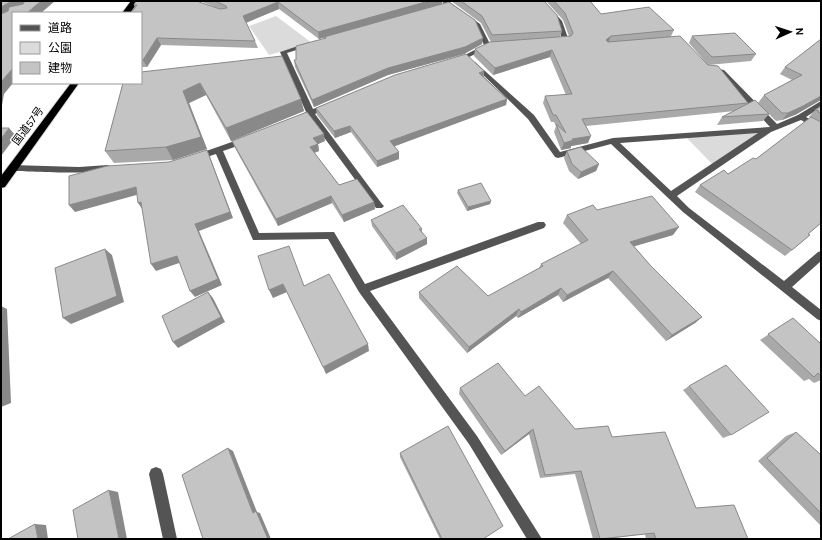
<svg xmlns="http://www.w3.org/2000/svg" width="822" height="540" font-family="Karla,'Noto Sans JP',sans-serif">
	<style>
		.green { fill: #dbdbdb }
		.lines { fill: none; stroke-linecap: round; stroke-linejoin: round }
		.highway-casing { stroke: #dbdbdb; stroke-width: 2 }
		.minor { fill: #545454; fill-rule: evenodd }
		.highway { fill: #000; fill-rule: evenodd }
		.wall { fill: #a9a9a9 }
		.shaded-wall { fill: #898989 }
		.building { fill: #c4c4c4; stroke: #898989 }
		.labels { text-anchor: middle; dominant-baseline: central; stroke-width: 3; stroke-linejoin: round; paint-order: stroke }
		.far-street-label { font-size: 11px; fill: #000; stroke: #fff }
	</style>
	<rect width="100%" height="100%" fill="#fff"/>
	<g class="green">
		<path d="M276,16L312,43L269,55L249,26Z"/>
		<path d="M770,130L715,167L684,135Z"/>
	</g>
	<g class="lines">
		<g class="highway-casing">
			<g id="highway">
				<path d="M131,1H139L130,13H122Z"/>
				<path d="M71,83H79L5,187L1,188V176Z"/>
			</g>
		</g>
		<g class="minor">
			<path d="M441,1H448L480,24L491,46L490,47L469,57L453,60V58L465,55L484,45L475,26Z"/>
			<path d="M538,1H544L562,21L569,41L568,42H556V40L562,39L556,21Z"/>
			<path d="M307,43L309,44V46L287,53L313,109L329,103L333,105L315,114L382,204L384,206L382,208H376L309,117L296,122L292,120L306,112L280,52Z"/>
			<path d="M475,62L534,115L560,152L613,138L770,127L720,73L707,71V69L709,68L724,70L777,124L798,115L821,101V107L806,117L821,126V132L801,120L771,132L677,196L689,208L784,281L818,252L821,251V261L792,287L821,310V321L817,319L683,212L611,144L558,158L555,157L528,119L473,65L472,64ZM758,133L671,191L620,143Z"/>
			<path d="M246,137L250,140L249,142L223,151L259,233L334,232L365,284L538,222H544L546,225L544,228L370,291L477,436L542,539H527L469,444L359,292L328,239L253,240L216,154L195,161L191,158L192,156Z"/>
			<path d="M12,165L79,167L108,165L112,168C105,176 27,171 12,171L8,168Z"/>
			<path d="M156,467L161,469L163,474L177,539H163L149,474L151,469Z"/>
		</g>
		<use href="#highway" class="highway"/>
	</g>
	<g class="wall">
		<path d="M200,1H442V4L482,44L464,54L388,75L314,107L295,67L294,60H296L324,38V37L319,39L279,9L246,23L255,41L258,48L161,45L147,67H141V13L135,8L134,5L220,9Z"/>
		<path d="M451,1H544L562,31L560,37L569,36L563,20L546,1H590L601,14L674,30L671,36L708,65L748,103L747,104L769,114L763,121L717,125L722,117L735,111L586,126L588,143L571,146V148L561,150L554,132L556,126L554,122H551L543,103L545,96L566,95L550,57L493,75L474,56L475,49L491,42L481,23Z"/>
		<path d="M692,36L756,54L751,61L708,65L689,43Z"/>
		<path d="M821,39L797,114L782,120L776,121L758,103L764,95L792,80L780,74L785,67Z"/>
		<path d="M282,56L304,111L231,141L206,95L189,103L207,149L173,160L114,163L105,151L123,83Z"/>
		<path d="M484,71V77L507,99L506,105L394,146L399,159L377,167L351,132L335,138L317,115L316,108Z"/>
		<path d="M821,106V223L808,234L810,235L785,256L695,192L700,185L728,174L756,159L811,117H809L815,110Z"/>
		<path d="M232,141H325L318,144L319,151L314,153L339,185L374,202L375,209L344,222L332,203L278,226L235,148Z"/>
		<path d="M567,151L599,164L596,171L578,179L569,171L564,158Z"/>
		<path d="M458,190L491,201L490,204L467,211L457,193Z"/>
		<path d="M597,210L673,235L634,246L650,265L702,317L695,323L666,341L608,278L563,302L558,295L518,318L516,316L467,353L419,298V292L488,296L539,268L541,264L581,244L563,223L567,215Z"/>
		<path d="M371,220L422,229V232L427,244L396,260L372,226Z"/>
		<path d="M793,318L821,344V380L814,383L809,379L804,381L760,340Z"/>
		<path d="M689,386L731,435L723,438L683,390Z"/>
		<path d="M460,388L525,396L575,429L612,437L696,508L748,539H646L645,534L605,539H593L575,474L540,478L529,434L501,455L459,394Z"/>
		<path d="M796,432L821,455V526L758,461L786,436Z"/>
		<path d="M400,453L483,539H440L400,457Z"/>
	</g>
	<g class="shaded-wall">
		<path d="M12,1H27L19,8L1,17V7Z"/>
		<path d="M41,1H55L41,13H27Z"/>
		<path d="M429,1H442V4L319,39L318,32Z"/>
		<path d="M278,2L279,9L245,23L243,16Z"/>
		<path d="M611,36L608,44L606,40Z"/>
		<path d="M157,38L161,45L147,67L143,60Z"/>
		<path d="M483,38L482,44L464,54L388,75L314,107L312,100L388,68Z"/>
		<path d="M552,50L550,57L493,75L495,68Z"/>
		<path d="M13,68V83L4,94L1,111V82Z"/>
		<path d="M484,71L483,78L479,73Z"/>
		<path d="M200,83L206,95L189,103L207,149L173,160L166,147L183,91Z"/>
		<path d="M821,96V100L797,114L782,120L788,113Z"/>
		<path d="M301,99L304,111L231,141L226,128Z"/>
		<path d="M507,99L506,105L390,148V141Z"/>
		<path d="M350,126L351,132L335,138L334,131Z"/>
		<path d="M9,128L16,136L1,156V139Z"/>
		<path d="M324,134L325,141L318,144L319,151L311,154L310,147L313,138Z"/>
		<path d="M591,136L588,143L571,146V148L561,150L564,143L572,139Z"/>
		<path d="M207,150L210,157L233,218L199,231L222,285L195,297L190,291L195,224Z"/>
		<path d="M399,152V159L377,167V161Z"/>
		<path d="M599,164L596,171L578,179L581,172Z"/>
		<path d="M136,187L140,194L75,212L69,205Z"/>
		<path d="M331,196L332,203L278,226L276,219Z"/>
		<path d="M491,201L490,204L467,211L468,207Z"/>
		<path d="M141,202L143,210L138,203Z"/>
		<path d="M374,202L375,209L344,222L342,215Z"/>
		<path d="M679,227L673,235L625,249L630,242Z"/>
		<path d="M427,238V244L396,260V253Z"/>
		<path d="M105,249L112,255L124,302L71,324L63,318Z"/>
		<path d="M177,256L182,262L156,271L151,264Z"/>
		<path d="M613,271L608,278L563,302L567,295Z"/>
		<path d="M283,284L287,292L273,298L269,290Z"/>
		<path d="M561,288L558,295L518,318L521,312Z"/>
		<path d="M208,292L213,298L225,322L178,348L173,342Z"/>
		<path d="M1,306L7,309L11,403L1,407Z"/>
		<path d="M519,309L516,316L467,353L469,347Z"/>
		<path d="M702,317L695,323L666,341L672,335Z"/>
		<path d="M368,344L369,351L326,374L323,367Z"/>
		<path d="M533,429L529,434L501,455L505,451Z"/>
		<path d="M228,448L233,451L257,512L260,513L271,539H268L253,513Z"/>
		<path d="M109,490L118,492L127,539H119Z"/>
		<path d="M35,524L46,525L48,539H38Z"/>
	</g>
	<g class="building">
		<path d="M1,1H12L1,7Z"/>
		<path d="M25,1H41L27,13H13V24L12,25H13V68L1,82V14L8,11L9,7L23,4Z"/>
		<path d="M136,1H196L220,9L227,8L226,6L215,1H429L318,32L278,2L243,16L255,41L157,38L143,60H141V13H131L137,5H134Z"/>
		<path d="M461,1H544L557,15L562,31L492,35L482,16Z"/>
		<path d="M554,1H590L601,14L649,7L674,30L611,36L606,40L608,42L680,36L708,65L718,66L748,103L582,119L591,136L572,139L574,140L564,143L556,124L566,133L556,115H553L545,96L572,94L552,50L495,68L475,49L490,42L571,36L573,33L565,13Z"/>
		<path d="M449,2L475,20L483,38L465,47L388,68L312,100L294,60H296V46L326,38L324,37Z"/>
		<path d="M735,33L756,54L712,57L692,36Z"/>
		<path d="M821,39V96L803,106L788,113H782L764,95L802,75L785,67Z"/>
		<path d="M466,54L484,71L479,73L507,99L390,141L399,152L377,161L350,126L334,131L316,108L395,75Z"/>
		<path d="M282,56L301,99L226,128L200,83L183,91L201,137L166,147L105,151L123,83H141V72Z"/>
		<path d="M755,100L769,114L722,117Z"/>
		<path d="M821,106V113L818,112L819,111L815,110Z"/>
		<path d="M307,112L324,134L313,138L318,144L310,147L339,185L357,179L374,202L342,215L331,196L276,219L232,141Z"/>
		<path d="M811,117L821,122V223L808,234L810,235L792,250L700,185L724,170L728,174L753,158L756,159Z"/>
		<path d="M1,128H9L1,139Z"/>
		<path d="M581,147L599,164L581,172L572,164L567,151Z"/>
		<path d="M207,150L230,212L195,224L218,279L190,291L177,256L151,264L141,202L138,203L136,187L69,205V176L107,166L169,162Z"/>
		<path d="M481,183L491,201L468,207L458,190Z"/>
		<path d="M652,196L679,227L630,242L650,265L702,317L672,335L613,271L567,295L561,288L521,312L519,309L469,347L419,292L457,266L488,296L543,266L541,264L588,240L567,215L593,205L597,210Z"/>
		<path d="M403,205L422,229H419L427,238L396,253L371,220Z"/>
		<path d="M289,246L304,286L329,274L368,344L323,367L283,284L269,290L258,256Z"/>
		<path d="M105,249L117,296L63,318L55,268Z"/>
		<path d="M208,292L221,317L173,342L162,316Z"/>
		<path d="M793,318L821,344V376L818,373L814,377L768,334Z"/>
		<path d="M498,363L525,396L539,386L575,429L608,426L612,437L665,432L696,508L734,505L748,539H656L654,533L600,539L581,471L545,475L533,429L505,451L460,388Z"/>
		<path d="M726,365L769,412L731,435L689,386Z"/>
		<path d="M448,426L503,526L483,539H442L400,453Z"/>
		<path d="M796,432L821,455V513L767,458Z"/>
		<path d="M228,448L253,513L256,511L268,539H203L182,475Z"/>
		<path d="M109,490L119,539H78L73,510Z"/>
		<path d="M35,524L38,539H8Z"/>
	</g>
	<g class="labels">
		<g class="far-street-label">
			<text transform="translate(28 126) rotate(-54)">国道57号</text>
		</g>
	</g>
	<rect width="822" height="540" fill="none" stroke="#000000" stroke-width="4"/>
	<rect x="12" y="12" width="130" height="72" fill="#ffffff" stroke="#999999"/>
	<rect x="20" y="25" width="20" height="6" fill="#545454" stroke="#999999"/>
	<text x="48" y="32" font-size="12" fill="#000000">道路</text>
	<rect x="20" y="42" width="20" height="12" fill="#dbdbdb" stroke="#999999"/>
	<text x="48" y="52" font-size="12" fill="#000000">公園</text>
	<rect x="20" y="62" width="20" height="12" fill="#c4c4c4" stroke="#999999"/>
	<text x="48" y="72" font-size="12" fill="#000000">建物</text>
	<g transform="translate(790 32) rotate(87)" stroke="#ffffff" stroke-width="3" paint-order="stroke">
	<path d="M0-3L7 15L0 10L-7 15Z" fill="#000000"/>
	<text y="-6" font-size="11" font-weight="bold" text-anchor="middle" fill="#000000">N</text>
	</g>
</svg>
